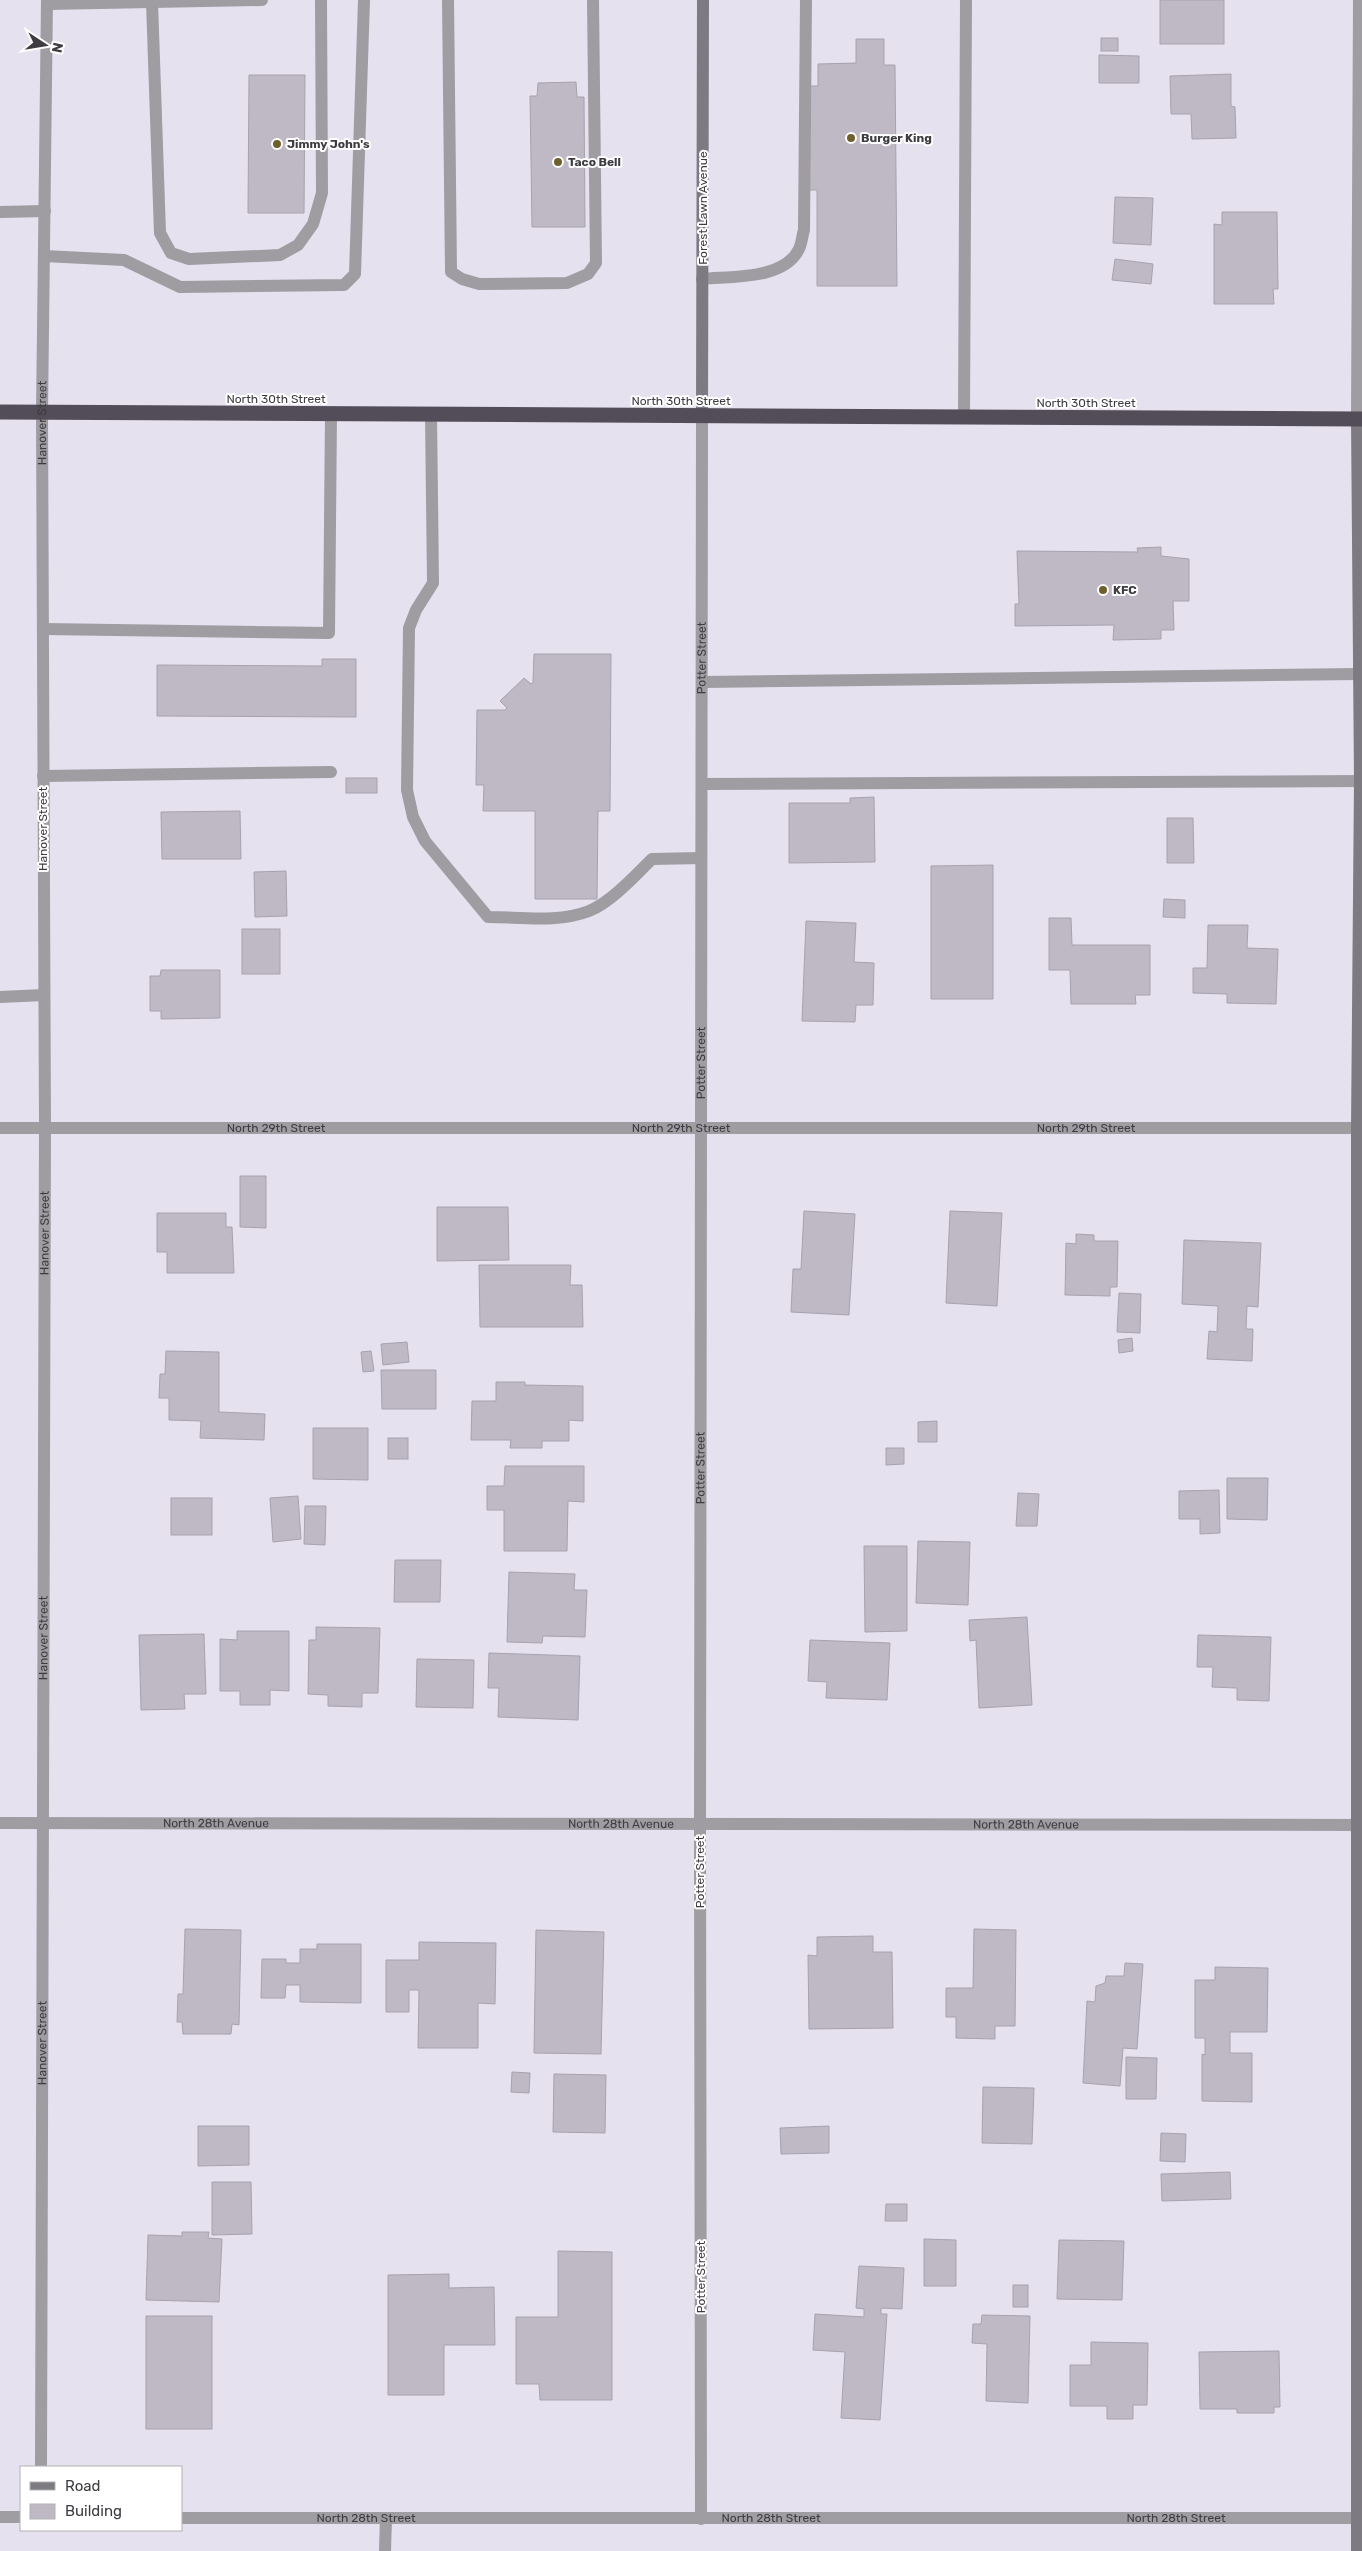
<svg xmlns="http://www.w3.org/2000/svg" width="1362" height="2551" font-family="Rubik,sans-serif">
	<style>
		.building { fill: #bfb9c6; stroke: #a7a2ae }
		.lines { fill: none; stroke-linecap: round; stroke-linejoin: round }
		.lane { stroke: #9f9ca2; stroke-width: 12 }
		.street { stroke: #9f9ca2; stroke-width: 12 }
		.secondary { stroke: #7d7a82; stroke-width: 12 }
		.highway { stroke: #524d58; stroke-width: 15 }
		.poi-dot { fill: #6d602d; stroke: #fff; stroke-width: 2 }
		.labels { text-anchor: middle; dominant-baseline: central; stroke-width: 4; stroke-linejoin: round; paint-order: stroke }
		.poi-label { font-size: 12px; font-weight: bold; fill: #3e3c41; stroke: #fff; text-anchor: start }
		.street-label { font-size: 12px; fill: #3e3c41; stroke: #fff }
	</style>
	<rect width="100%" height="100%" fill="#e6e1ee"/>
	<g class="building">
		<rect x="1160" y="0" width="64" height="44"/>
		<rect x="1101" y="38" width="17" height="13"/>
		<path d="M856,39H884V65H895L897,286H817V190H807V86H818V64L856,63Z"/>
		<path d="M1099,55L1139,56V83H1099Z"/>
		<path d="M1231,74V106L1235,107L1236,138L1192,139L1191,114H1171L1170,76Z"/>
		<path d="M249,75H305L304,213H248Z"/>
		<path d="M576,82L577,97H584L585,227H532L530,96H537L538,83Z"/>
		<path d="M1115,197L1153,198L1151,245L1113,243Z"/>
		<path d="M1222,212H1277L1278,289H1273L1274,304H1214V224L1222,225Z"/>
		<path d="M1115,259L1153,264L1151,284L1112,280Z"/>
		<path d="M1161,547V556L1189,559V601H1173L1174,630H1161V639L1113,640L1114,625L1015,626V604H1019L1017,551L1138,552L1137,548Z"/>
		<path d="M534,654H611L610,811H598L597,899H535V811H483L484,785H476L477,710H505L507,708L500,701L524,678L531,684L533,682Z"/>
		<path d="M322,659H356V717L157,716V665L322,666Z"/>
		<rect x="346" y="778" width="31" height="15"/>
		<path d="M874,797L875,862L789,863V803H850V798Z"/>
		<path d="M240,811L241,859H162L161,812Z"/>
		<path d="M1167,818H1193L1194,863H1167Z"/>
		<path d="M993,865V999H931V866Z"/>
		<path d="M286,871L287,916L255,917L254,872Z"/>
		<path d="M1164,899L1185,900V918L1163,917Z"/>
		<path d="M1049,918H1071L1072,945H1150V995H1135L1136,1004H1071L1070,970H1049Z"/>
		<path d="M806,921L856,923L854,962L874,963L873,1005H856L855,1022L802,1021Z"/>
		<path d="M1208,925H1248L1247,948L1278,949L1276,1004L1227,1003V994L1193,993V968H1207Z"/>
		<rect x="242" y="929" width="38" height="45"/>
		<path d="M161,970H220V1018L161,1019V1011H150V976H160Z"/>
		<path d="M240,1176H266V1228L240,1227Z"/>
		<path d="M437,1207H508L509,1260L437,1261Z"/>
		<path d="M804,1211L855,1214L849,1315L791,1312L793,1269H801Z"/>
		<path d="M950,1211L1002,1213L997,1306L946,1303Z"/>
		<path d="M157,1213H226V1227H232L234,1273H167V1252H157Z"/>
		<path d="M1076,1234L1094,1235V1241H1118L1117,1287H1110V1296L1065,1295L1066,1243L1076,1244Z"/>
		<path d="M1184,1240L1261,1243L1258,1307L1247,1306L1246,1329H1253L1252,1361L1207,1359L1209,1331L1217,1332L1218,1306L1182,1304Z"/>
		<path d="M479,1265H571L570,1285H582L583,1327H480Z"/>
		<path d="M1119,1293L1141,1294L1140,1333L1117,1332Z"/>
		<path d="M1132,1338L1133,1351L1119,1353L1118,1340Z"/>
		<path d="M407,1342L409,1362L383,1365L381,1344Z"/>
		<path d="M166,1351L219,1352V1412L265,1414L264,1440L200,1438L201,1421L169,1420V1398H159L160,1374H165Z"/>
		<path d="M371,1351L374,1371L363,1372L361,1352Z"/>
		<path d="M381,1370H436V1409H382Z"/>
		<path d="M496,1382H525V1385L583,1386V1421L569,1420V1441H542V1448H510L511,1440H471L472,1401H496Z"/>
		<path d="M937,1421V1442H918V1422Z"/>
		<path d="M313,1428H368V1480L313,1479Z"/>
		<rect x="388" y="1438" width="20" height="21"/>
		<path d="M886,1448H904V1464L886,1465Z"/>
		<path d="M505,1466H584V1502L568,1501L567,1551H504V1510H487V1486H504Z"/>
		<path d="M1227,1478H1268L1267,1520L1227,1519Z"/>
		<path d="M1219,1490L1220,1533L1200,1534V1519H1179V1491Z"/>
		<path d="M1018,1493L1039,1494L1037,1526H1016Z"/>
		<path d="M298,1496L301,1539L273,1542L270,1498Z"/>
		<rect x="171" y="1498" width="41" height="37"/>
		<path d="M305,1506H326L325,1545L304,1544Z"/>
		<path d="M918,1541L970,1542L968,1605L916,1603Z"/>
		<path d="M864,1546H907V1631L865,1632Z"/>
		<path d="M395,1560H441L440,1602H394Z"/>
		<path d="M509,1572L575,1574L574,1590H587L585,1637L543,1636L542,1643L507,1642Z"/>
		<path d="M1027,1617L1032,1705L979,1708L976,1640L970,1641L969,1620Z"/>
		<path d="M316,1627L380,1628L378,1693H362V1707L328,1706V1695L308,1694L309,1640H316Z"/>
		<path d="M237,1631H289V1691L270,1690V1705H240V1691H220V1639L237,1640Z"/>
		<path d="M204,1634L206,1694H184L185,1709L141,1710L139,1635Z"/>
		<path d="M1198,1635L1271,1637L1269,1701L1237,1700V1688L1212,1687L1213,1667H1197Z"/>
		<path d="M810,1640L890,1643L887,1700L826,1698L827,1682L808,1681Z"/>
		<path d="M489,1653L580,1656L578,1720L498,1717L499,1688H488Z"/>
		<path d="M417,1659L474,1660L473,1708L416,1707Z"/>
		<path d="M185,1929L241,1930L239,2025L232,2024L231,2034H183L182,2022H177L178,1994H183Z"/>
		<path d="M974,1929L1016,1930L1015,2026H995V2039L956,2038V2017H946V1988H973Z"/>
		<path d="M536,1930L604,1932L601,2054L534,2053Z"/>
		<path d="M873,1936V1952H892L893,2028L809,2029L808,1955L817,1956V1937Z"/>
		<path d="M419,1942L496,1943L495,2004L478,2003V2048H418L419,1990H409V2012H386V1960H419Z"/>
		<path d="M317,1944H361V2003L300,2002V1985H286L285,1998H261L262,1959H286V1963H300V1949H317Z"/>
		<path d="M1125,1963L1143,1964L1137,2049L1123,2048L1120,2086L1083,2083L1087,2001L1095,2002L1096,1986L1105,1983L1106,1976H1124Z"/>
		<path d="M1215,1967L1268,1968L1267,2032H1230V2053H1252V2102L1202,2101V2054L1205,2055V2038H1195V1980H1215Z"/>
		<path d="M1126,2057L1157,2058L1156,2099H1126Z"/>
		<path d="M512,2072L530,2073L529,2093L511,2092Z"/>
		<path d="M554,2074L606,2075L605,2133L553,2132Z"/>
		<path d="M983,2087L1034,2088L1032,2144L982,2143Z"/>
		<path d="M198,2126H249V2165L198,2166Z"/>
		<path d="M829,2126V2153L781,2154L780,2128Z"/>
		<path d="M1161,2133L1186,2134L1185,2162L1160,2161Z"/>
		<path d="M1230,2172L1231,2199L1162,2201L1161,2174Z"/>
		<path d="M212,2182H251L252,2234L212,2235Z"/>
		<path d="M886,2204H907V2221H885Z"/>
		<path d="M182,2232H209L208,2238L222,2239L219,2302L146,2300L148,2235L182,2236Z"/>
		<path d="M924,2239L956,2240V2286H924Z"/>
		<path d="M1059,2240L1124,2241L1122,2300L1057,2299Z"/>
		<path d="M558,2251L612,2252V2400H540L539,2384H516V2317H558Z"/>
		<path d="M859,2266L904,2268L902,2309L881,2308V2314H887L880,2420L841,2418L845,2352L813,2350L815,2314L864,2317V2309L856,2308Z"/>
		<path d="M449,2274V2288L494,2287L495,2345H444V2395H388V2275Z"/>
		<rect x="1013" y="2285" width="15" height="22"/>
		<path d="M982,2315L1030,2316L1028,2403L986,2401L987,2344L972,2343L973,2324H981Z"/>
		<rect x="146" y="2316" width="66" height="113"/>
		<path d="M1091,2342L1148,2343L1147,2405H1133V2419H1107V2406H1070V2365H1091Z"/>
		<path d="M1279,2351L1280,2407H1274V2413H1237V2409H1200L1199,2352Z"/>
	</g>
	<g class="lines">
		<g class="lane">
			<path d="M448,0L451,272L462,279L479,284L567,283L588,274L596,263L593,0"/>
			<path d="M152,2L160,233L171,253L189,259L280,255L298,245L313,224L322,193L321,0"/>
			<path d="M47,4L262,0"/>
			<path d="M0,212L45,211"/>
			<path d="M44,256L124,260L180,287L344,285L355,274L364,0"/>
			<path d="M702,279C732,276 784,280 799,249C802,243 802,236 804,230L806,0"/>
			<path d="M431,414L433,583L416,610L409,628L407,790L413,817L425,841L488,917C520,917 559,923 589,911C610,903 635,876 652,859L701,858"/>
			<path d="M964,418L966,0"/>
			<path d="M43,629L329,633L331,414"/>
			<path d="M702,682L1359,674"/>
			<path d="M43,776L331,772"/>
			<path d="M702,784L1362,781"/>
			<path d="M0,997L44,995"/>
		</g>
		<g class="street">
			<path d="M1357,419L1359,0"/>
			<path id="s1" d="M0,1128H1362"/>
			<path id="s2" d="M0,1823L1362,1825"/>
			<path id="s3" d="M41,2467L45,1128L42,412L47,0"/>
			<path d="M0,2517H21"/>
			<path id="s4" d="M181,2518H1362"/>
			<path id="s5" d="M701,2519L700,1826L702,416"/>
			<path d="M385,2551L386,2519"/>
		</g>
		<g class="secondary">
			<path d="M702,416L703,0"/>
			<path d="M1357,2551V1128L1360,781L1357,419"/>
		</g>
		<path class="highway" d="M0,412L1362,419"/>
	</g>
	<g class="poi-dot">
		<circle cx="851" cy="138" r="5"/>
		<circle cx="277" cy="144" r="5"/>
		<circle cx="558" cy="162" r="5"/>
		<circle cx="1103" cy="590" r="5"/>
	</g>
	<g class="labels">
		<g class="poi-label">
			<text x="861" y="138">Burger King</text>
			<text x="287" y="144">Jimmy John's</text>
			<text x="568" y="162">Taco Bell</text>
			<text x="1113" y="590">KFC</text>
		</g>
		<g class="street-label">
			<text transform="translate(703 208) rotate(-90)">Forest Lawn Avenue</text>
			<text x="276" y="399">North 30th Street</text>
			<text x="681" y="401">North 30th Street</text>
			<text x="1086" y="403">North 30th Street</text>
			<text stroke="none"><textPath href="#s3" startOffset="2044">Hanover Street</textPath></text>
			<text stroke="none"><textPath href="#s5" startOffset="1861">Potter Street</textPath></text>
			<text transform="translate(43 829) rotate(-90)">Hanover Street</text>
			<text stroke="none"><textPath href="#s5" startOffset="1456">Potter Street</textPath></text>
			<text stroke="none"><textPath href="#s1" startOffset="681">North 29th Street</textPath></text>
			<text stroke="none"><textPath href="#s1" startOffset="276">North 29th Street</textPath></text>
			<text stroke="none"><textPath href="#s1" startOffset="1086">North 29th Street</textPath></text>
			<text stroke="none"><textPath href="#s3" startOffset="1234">Hanover Street</textPath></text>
			<text stroke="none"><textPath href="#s5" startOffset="1051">Potter Street</textPath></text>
			<text stroke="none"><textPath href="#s3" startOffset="829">Hanover Street</textPath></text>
			<text stroke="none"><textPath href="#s2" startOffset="216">North 28th Avenue</textPath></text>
			<text stroke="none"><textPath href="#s2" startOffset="1026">North 28th Avenue</textPath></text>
			<text stroke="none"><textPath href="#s2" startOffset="621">North 28th Avenue</textPath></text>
			<text transform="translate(700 1872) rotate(-90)">Potter Street</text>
			<text stroke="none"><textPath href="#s3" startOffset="424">Hanover Street</textPath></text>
			<text transform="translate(701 2277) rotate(-90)">Potter Street</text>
			<text stroke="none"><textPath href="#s4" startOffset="185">North 28th Street</textPath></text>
			<text stroke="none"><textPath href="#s4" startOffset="995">North 28th Street</textPath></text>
			<text stroke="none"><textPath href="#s4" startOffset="590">North 28th Street</textPath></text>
		</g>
	</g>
	<rect x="20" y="2466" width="162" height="65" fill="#ffffff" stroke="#b2b1b3"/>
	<rect x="30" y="2482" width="25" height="8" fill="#7d7a82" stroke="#b2b1b3"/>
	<text x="65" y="2491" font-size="15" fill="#3e3c41">Road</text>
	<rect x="30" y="2504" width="25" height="15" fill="#bfb9c6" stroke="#b2b1b3"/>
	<text x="65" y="2516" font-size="15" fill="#3e3c41">Building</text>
	<g transform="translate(45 45) rotate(102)" stroke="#ffffff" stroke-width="4" paint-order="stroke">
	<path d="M0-4L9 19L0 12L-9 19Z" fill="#3e3c41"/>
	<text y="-8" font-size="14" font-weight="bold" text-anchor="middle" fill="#3e3c41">N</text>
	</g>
</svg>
